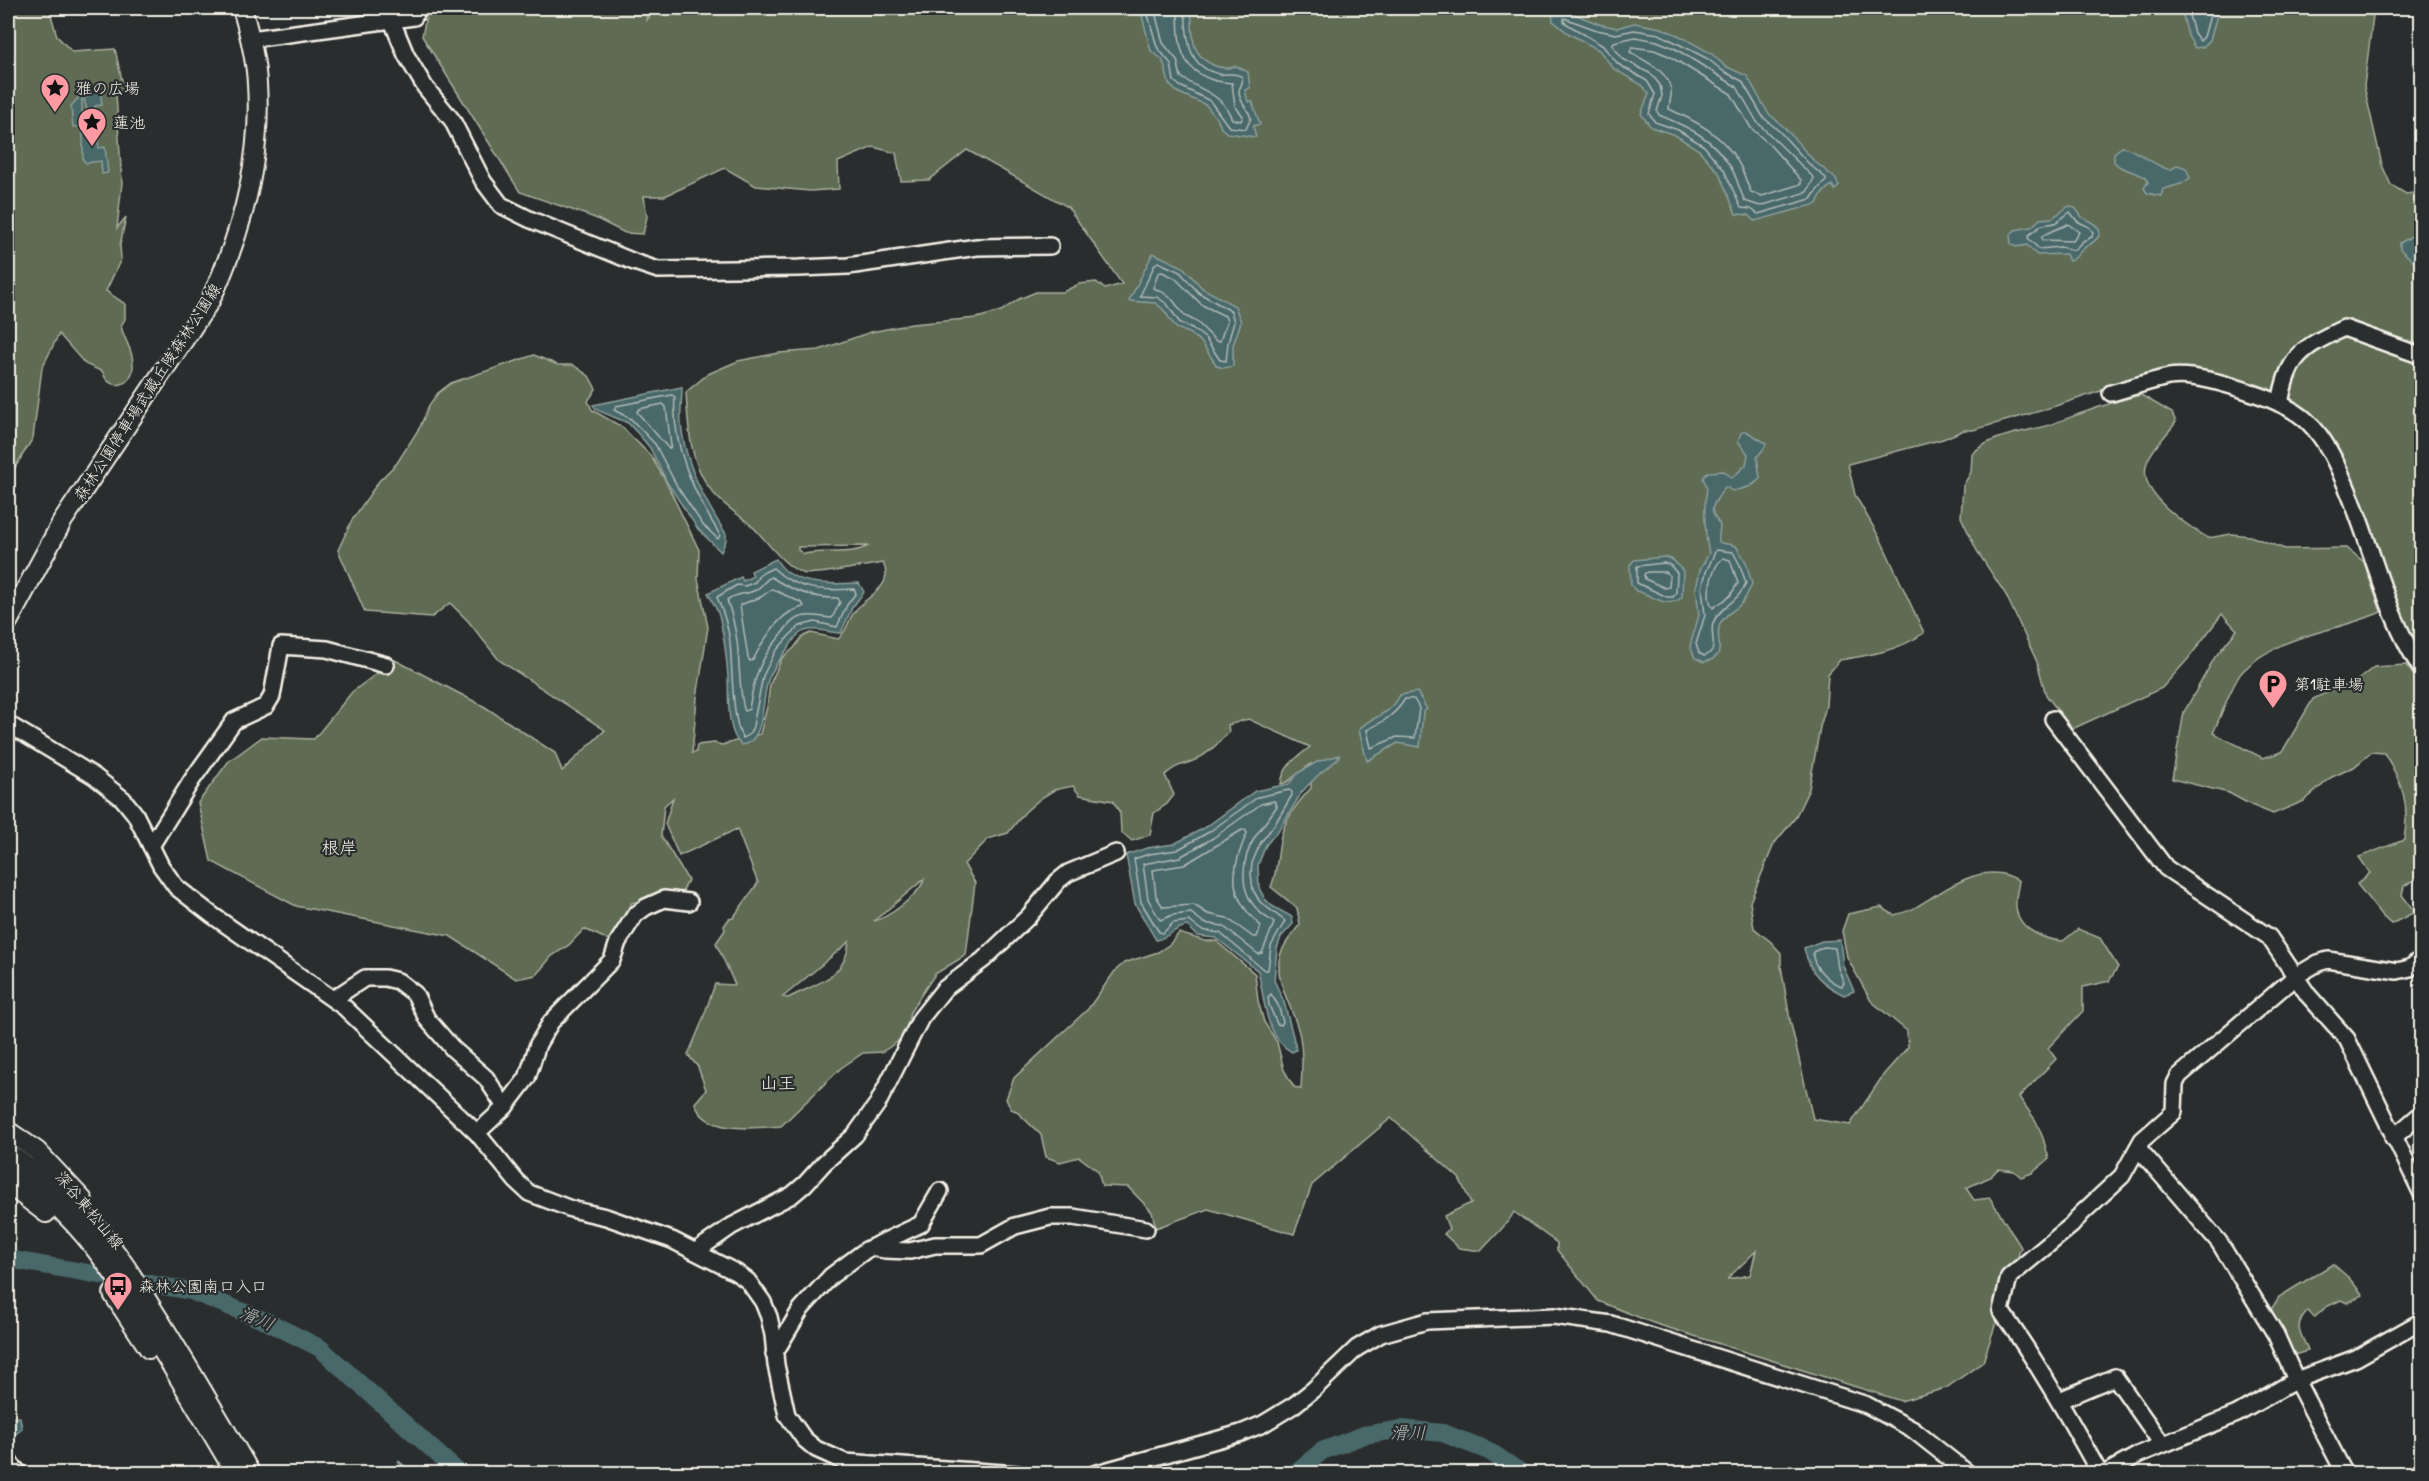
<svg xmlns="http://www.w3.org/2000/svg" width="2429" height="1481" font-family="'Patrick Hand','Klee One',sans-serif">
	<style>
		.green { fill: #5f6c53; stroke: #aaae9e; stroke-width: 1.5; fill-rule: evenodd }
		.water { fill: #49686a; stroke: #8d9f9c; stroke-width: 1.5 }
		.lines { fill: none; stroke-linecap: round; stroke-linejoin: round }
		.shore { stroke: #b0bab6; stroke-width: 1.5 }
		.stream { stroke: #8d9f9c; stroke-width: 3 }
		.river { stroke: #49686a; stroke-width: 18 }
		.minor-casing { stroke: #f4f1e8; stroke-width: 20 }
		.major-casing { stroke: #f4f1e8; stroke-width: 22 }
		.minor { stroke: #2a2d2e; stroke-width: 15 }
		.major { stroke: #2a2d2e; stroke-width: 18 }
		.labels { text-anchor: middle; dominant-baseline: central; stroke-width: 4.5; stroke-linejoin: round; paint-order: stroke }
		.poi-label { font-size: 16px; fill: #f4f1e8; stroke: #2a2d2e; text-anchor: start }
		.street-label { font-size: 16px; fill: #f4f1e8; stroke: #2a2d2e }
		.neighbourhood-label { font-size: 18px; fill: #f4f1e8; stroke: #2a2d2e }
		.water-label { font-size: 18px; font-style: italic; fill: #b0bab6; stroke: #2a2d2e }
	</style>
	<rect width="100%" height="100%" fill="#2a2d2e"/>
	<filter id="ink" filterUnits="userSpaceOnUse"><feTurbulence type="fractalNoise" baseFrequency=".0167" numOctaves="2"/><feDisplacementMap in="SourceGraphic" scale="12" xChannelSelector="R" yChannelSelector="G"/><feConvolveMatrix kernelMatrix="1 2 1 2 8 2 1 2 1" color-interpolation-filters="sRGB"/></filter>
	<g filter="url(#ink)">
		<g class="green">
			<path d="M8,8H49L57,36L72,52L115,49L124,90L116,94L122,183L117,228L126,217L120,245L121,259L106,291L125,304V319L121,326C124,340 134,351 133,367C132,387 108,392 103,372L85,364L59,334L42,368L33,438L8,479Z"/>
			<path d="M428,8H645L647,20L655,8H2374L2364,86L2382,165L2391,185L2406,194L2421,192V661L2404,625L2359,501L2332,438L2315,418L2277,391L2276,394L2210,372L2171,368L2040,411L1973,430H1964L1943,439L1848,464L1855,495L1881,540L1924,633C1898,651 1871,655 1840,660L1828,674L1826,706L1820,727L1809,789L1795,818L1774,844L1750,902L1754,928L1771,942L1781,953V966L1790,1020L1813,1119L1850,1125L1884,1074L1908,1047L1907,1031L1871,1001L1847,957L1842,931L1848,914L1881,907L1894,915C1902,913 1910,911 1916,907C1945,890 1985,858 2019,881C2018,889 2015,898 2016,906C2017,929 2044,940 2063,941L2078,929L2100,938L2118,967L2109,981L2083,987V1011L2048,1048L2056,1059L2019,1097L2036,1121L2043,1138L2049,1159L2032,1173L2021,1177L2014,1171L1998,1169L1990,1177L1966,1188L1974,1200L1990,1198L2021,1247L1983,1362L1946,1388L1901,1401L1653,1323L1598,1301L1557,1250V1243L1514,1212C1507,1226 1492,1238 1481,1251L1459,1248L1444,1234L1449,1229L1444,1216L1471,1203L1459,1178L1391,1118L1312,1185L1294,1234L1208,1209L1156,1228L1152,1212L1128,1187L1102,1186L1098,1171L1079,1157L1060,1162L1046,1157L1041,1135L1016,1111L1011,1109L1006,1099L1014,1078L1088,1009L1115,971L1124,963L1158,952L1170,944L1179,933L1205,941H1216L1255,974L1258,1001L1264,1022L1277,1042L1284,1070L1294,1087L1301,1089C1302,1071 1303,1055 1300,1037C1296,1012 1273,982 1280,956C1283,944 1293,934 1300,924L1297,908L1271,887C1278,870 1277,854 1281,836C1285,819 1299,801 1311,788V764L1287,782L1281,784C1283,766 1296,758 1310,747L1248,719L1228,725L1229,732C1219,742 1209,754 1195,760C1182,766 1177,764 1165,775L1174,795L1167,804L1154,813L1150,835L1132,841L1121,832L1120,813L1113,801L1080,795L1073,786L1054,790L1041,798L1025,812L1008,833L988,839L964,864L975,883L966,955L935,974L910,1012L907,1030L897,1042L882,1052L863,1053L841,1068L781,1126C756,1128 704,1135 695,1103L706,1090L698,1067L688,1055L701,1024L715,984L735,985L716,943L725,930L724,926L729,919L733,918L758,883L737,829L679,856L665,824L673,798L664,806L661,836L688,880L679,899L659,896L631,903L630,913L611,941L584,929L569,945L552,956L536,975L516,979L450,936L296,906L211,861L198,803L228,762L262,737L314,739L352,692L395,660L485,707L555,753L562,771L605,730L499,660L468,621L450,603L432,617L365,612L338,550L352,520L379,481L397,463L420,427L429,405L438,393L451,383L534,355L558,365H573L589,376L596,389L588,401L592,410L622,427L651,456L664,478L699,550L698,579L708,627L697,698L692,753L696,752L697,745L714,743L722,745L760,734L767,707L770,684L782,658L794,648L802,637L811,633L838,639C848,631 847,621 855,611C867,595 895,587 883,563C870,565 810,577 802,573C783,565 769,544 755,529C743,517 728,509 716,496C690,468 688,429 686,392L708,374L738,361L779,353L819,350L871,332L912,324L977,318L1001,311L1019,299L1036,292H1063L1079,284L1096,282L1105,289L1122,284L1068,207L967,150L929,180L901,181L896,153L873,147L838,162L839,189L810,191L756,186L725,168L665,196H644L647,217L643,234L625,233L595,218L520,192L422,36ZM868,546C851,556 824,549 804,554L798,550V547ZM924,879C921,893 890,917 874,921ZM849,942C846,978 817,983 788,998L783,997ZM1756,1251L1750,1275L1728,1279V1278Z"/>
			<path d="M2141,395L2172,413L2176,422C2167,435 2154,446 2148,460C2133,491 2186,525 2208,538L2231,534L2250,536L2285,549L2347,548L2364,562L2381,612C2335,633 2280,633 2243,671C2233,680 2220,719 2213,733L2263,758L2282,752L2313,699L2336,688L2354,683L2374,667L2406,665L2422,686L2421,876L2404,886L2402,895L2415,912L2391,924L2382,916L2357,884L2370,873L2359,857L2404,840C2410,805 2403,783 2384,753L2372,752L2354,767L2332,777L2304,801L2273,814L2251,805L2229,793L2172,779L2184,712L2215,657L2237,630L2222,614L2188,659L2162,688L2072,729L2046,695L2037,662L2006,595L1977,551L1961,517L1963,486L1971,472L1972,454C1992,434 2023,433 2049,425C2080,414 2109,402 2141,395Z"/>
			<path d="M2333,1264L2349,1278L2363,1295L2347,1303L2341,1300L2326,1307L2315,1317L2307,1311C2292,1328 2302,1333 2308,1351L2290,1356L2270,1311L2279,1297Z"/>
		</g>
		<g class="water">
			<path d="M1140,8H1191C1194,31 1187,53 1213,65C1221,69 1228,69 1236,66L1248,72L1250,88L1245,90L1248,102L1252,101L1260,124L1253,126L1256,137L1227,133L1221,128L1218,120L1206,105L1177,92L1169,84L1165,67L1162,59L1151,51Z"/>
			<path d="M1559,8L1599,24L1617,28L1634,23L1661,28L1680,36L1712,54L1725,66L1747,76L1768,113L1784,127L1814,161L1835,178L1839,186L1835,190L1832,185C1824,190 1820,195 1817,204L1755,221L1749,215L1736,214L1719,173L1699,150L1675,135L1651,127L1641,114L1649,94L1642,85L1614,69L1599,50L1568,33L1553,21L1552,11Z"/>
			<path d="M2181,8H2219L2210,40L2203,47L2195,48L2188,36Z"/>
			<path d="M100,87L102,105L95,106L96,120H88V125L86,126L88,115L84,98L86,97V88Z"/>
			<path d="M82,94V112H85L86,121L83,122V126L73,127L71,106Z"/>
			<path d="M89,130V135L97,134L99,148L105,147L108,173L102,174L101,161L86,163L83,160V131Z"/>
			<path d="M2122,147C2133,147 2154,166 2170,170L2178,165L2186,168L2190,178L2181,184L2163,189L2161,196L2147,193L2144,188L2148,182L2146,177L2120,167L2114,162V153Z"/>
			<path d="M2069,206C2078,208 2077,212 2083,218C2084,219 2090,221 2091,222C2107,231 2098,240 2087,246C2080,250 2077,259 2069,261L2066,254L2037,255L2027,245L2016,247L2011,244L2010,235L2015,230L2031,227L2040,219L2052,218Z"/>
			<path d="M2415,234L2421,235V268L2400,249V243Z"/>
			<path d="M1153,253L1183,267L1202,288L1235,306L1241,322L1233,345V366L1224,368L1217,366L1201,342L1189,333L1176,328L1163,309L1155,303L1129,301Z"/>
			<path d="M682,387C682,399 680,411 681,424C685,462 705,502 726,534V540L721,552L698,529L668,484L650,448L641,437L628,423L597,410L593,405Z"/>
			<path d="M1746,431L1766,443L1765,447L1757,457L1760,478C1752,489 1743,488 1732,491L1726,487L1723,489C1714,507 1706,505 1720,525C1718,549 1715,540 1736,546L1746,562L1752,584C1749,591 1746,598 1741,604C1734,611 1724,615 1720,624C1713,639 1731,656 1704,662L1695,658L1690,646L1699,615L1696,588L1700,570L1709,553C1706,542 1704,516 1705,505C1705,492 1710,492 1703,478L1708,472L1724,471L1732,478L1746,465L1748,454L1738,441L1741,433Z"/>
			<path d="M1665,557L1673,560L1683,571L1682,597C1667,611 1652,594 1636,591L1631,585L1630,565L1634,560Z"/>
			<path d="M776,559C792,588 831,584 859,583L864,592L852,608L841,633C828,633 817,627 805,631C797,633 794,640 789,647C781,657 775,665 769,678C761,697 767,742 741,745C726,731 729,697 728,678C727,659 724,638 720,619C718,610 712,601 708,593L741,577L743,581L753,576L751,571Z"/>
			<path d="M1417,692L1427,709L1423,712L1420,747L1398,743L1367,761L1359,730C1367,717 1389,718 1400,695Z"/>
			<path d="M1339,755V758L1317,776L1302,792L1280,828L1266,845L1258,865L1259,888L1265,899L1272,906L1292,917L1293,924L1281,937L1277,949L1274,980L1284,1002L1295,1044L1296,1050L1292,1052C1264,1037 1265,998 1258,971L1216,938L1198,936L1187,926C1174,928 1169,938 1156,940L1135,904L1126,855L1147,848L1174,844L1206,827L1255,791L1289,784L1298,773L1317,762Z"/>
			<path d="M1840,940L1843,966L1854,991L1844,995C1822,984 1810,974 1804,948L1822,941Z"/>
			<path d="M20,1417L22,1429L8,1440V1418Z"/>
		</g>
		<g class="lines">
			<g class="shore">
				<path d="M1146,8L1157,47L1171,64L1174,81L1180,86L1210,101L1229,127L1246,129L1251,118C1248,108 1239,103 1239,91C1240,85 1244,84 1242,77C1235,72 1229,75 1220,74C1185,68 1187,34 1185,8"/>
				<path d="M1154,8L1163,43L1177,60L1181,77C1202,92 1221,92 1232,119L1241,121L1243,116L1235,106L1232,83C1226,82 1219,82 1213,80C1176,68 1179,39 1178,8"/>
				<path d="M2187,8L2194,33L2200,41L2204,37L2212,8"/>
				<path d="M1564,18L1597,30L1616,34L1634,30L1659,34L1708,59L1723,71L1742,81L1763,117L1780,132L1810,165L1826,178V181L1818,189L1811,199L1758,214L1751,209L1741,208L1724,170L1704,146L1678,130L1655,122L1649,114L1655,94L1647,81L1618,64L1603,46L1564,22Z"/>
				<path d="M1635,37L1657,41L1674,48L1737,87L1757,122L1814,178L1807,192L1760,206L1745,201C1739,190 1737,176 1730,166C1713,138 1688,127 1659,115L1657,111L1662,96L1660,85L1651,74L1623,59L1612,45L1614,42Z"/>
				<path d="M1632,47L1654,50L1669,56L1731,94L1751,128L1769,144L1801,180V184L1762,196L1751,192C1746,183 1744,171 1738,162C1723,135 1696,121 1669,109C1669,103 1672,97 1671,90C1668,70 1646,62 1630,52Z"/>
				<path d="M2070,212L2077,221L2089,227L2093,232L2092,237L2083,241L2074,250L2060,247L2039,249L2028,238L2029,235L2042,225L2055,223Z"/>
				<path d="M2068,224L2079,232L2073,241L2042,240V237C2046,232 2061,228 2068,224Z"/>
				<path d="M1158,262L1180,272L1199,293L1231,311L1234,322L1228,343L1226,361L1220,360L1205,338L1192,328L1180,323L1167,304L1157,297L1140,296L1155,264Z"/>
				<path d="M1162,272L1175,278L1202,305L1225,316L1227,321L1220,341H1216L1197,322L1185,316L1172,299L1161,291L1153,288L1158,273Z"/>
				<path d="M672,395L675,397C671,446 695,495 720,535L718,539L703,525L678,488L655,444L631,419L614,410L616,406Z"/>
				<path d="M663,404L666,407L671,446L669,449L637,412L639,409Z"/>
				<path d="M1716,550L1733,552L1740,565L1746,583C1739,602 1719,607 1713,623C1709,636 1721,650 1704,656L1699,653L1696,644L1705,615L1702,588L1706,572Z"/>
				<path d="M1723,558L1730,560L1738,583L1730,596L1713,608C1704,596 1712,567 1723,558Z"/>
				<path d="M1664,563L1670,565L1677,573L1676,593L1673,597H1667L1637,583V566Z"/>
				<path d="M773,568C797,591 823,591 854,589L856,593L847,605L837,627L815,622L800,626L790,635L775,652L763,676L753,726L750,734L743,738C732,725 732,662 730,642C728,625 723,612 717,597L737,585L745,586L755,582L760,574Z"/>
				<path d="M1647,572H1666L1670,576L1669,587L1665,588L1645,579L1644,574Z"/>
				<path d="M771,577C791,590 813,599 838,598L840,602L832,618C820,617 808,613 796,619C787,624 783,633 777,640C759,660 753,683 749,709L745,711C740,704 739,654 737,641C735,627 732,614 727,600C736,593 746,595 756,590C763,586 764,580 771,577Z"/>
				<path d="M772,589L802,603L804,606C800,609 795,609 790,612C774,622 762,643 753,660L750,661L748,658L740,605L761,597Z"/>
				<path d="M1405,699H1414L1419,708L1415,738L1397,737L1371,748L1367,730C1383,722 1395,715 1405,699Z"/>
				<path d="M1289,790L1292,792V795L1275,824L1261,842L1252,863L1251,874L1253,890L1260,902L1285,921L1271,946L1268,970H1264L1220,933L1201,930L1189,921L1173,923L1163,933L1159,932L1141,902L1134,859L1149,854L1177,850L1209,832L1258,797Z"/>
				<path d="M1274,801L1277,806C1270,817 1262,826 1255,837C1242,858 1238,888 1256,908C1261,915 1268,918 1274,923L1262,953L1258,954L1223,926L1204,923L1191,913L1173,915L1160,920L1148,899L1143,864L1180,857L1213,838L1261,804Z"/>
				<path d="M1242,830H1245L1247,833C1230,872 1227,896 1261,926L1257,937H1253L1227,918L1208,914L1194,905L1163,907L1156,896L1153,870L1184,865Z"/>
				<path d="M1824,947L1835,948L1838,968L1844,983L1842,986C1829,983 1811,965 1813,952Z"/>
				<path d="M1271,994L1278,1005L1283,1022L1281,1025L1277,1024L1269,1005L1268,997Z"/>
			</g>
			<path class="stream" d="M399,1462L412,1474"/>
			<g class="river">
				<path d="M8,1259L191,1291L268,1322L320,1348L460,1474"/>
				<path d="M1294,1474L1322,1451L1364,1435L1402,1429L1443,1433L1489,1451L1523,1474"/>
			</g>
			<g class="minor-casing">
				<g id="minor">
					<path d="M392,21L406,55L425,87L452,120L483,181L501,205L529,219L634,262L658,270L799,268L848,266L977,247L1050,246"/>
					<path d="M251,39L414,17L418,8"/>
					<path d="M2111,393C2130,388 2149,381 2169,377C2193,373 2230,385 2253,393C2271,399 2295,408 2309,423C2325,439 2335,460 2344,481C2372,543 2384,613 2422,670"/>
					<path d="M2280,404C2288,356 2301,348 2344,328L2422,356"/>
					<path d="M2053,719L2166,868L2269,937L2308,995L2347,1039L2422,1194"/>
					<path d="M8,724L94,776L123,799L135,814L161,866L176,887L212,915L344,1007L477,1133L516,1181L529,1193L571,1209L606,1217L672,1240L737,1273L748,1281L763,1302L769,1317L773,1335L776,1365L787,1415L804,1439L816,1449L845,1462L1018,1474"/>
					<path d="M151,846L192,780L234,721L266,706L272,696L281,646L327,649L386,665"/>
					<path d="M333,999L365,978H385L398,981L415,994L427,1019L453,1049L486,1078L505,1107L477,1133"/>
					<path d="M505,1107L527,1078L538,1044L551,1022L612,960L618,942L635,915L646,907L664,899L689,902"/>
					<path d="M2393,1138L2422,1113"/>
					<path d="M2138,1148L2219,1242L2276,1335L2296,1380L2345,1474"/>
					<path d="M874,1248L885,1250L910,1251L935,1245H981L1015,1226L1050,1217H1073L1146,1229"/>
					<path d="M696,1251L732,1226L792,1195L805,1184L824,1163L855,1135L878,1103L921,1018L944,989L983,960L1029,916L1058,881L1068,873L1116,853"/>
					<path d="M774,1354L801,1309L831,1276L866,1250L921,1224L940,1191"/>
					<path d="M2060,1400L2115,1377L2162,1444"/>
					<path d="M8,1461L20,1474"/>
					<path d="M1094,1474L1241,1433L1263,1424L1294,1405L1314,1389L1357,1348L1381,1334L1427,1321L1554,1316L1611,1324L1867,1405L1912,1429L1969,1474"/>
					<path d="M2100,1474C2069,1418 2038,1363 2001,1311L2009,1277L2072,1225L2081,1214L2122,1176L2142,1140L2174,1112L2175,1084L2179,1076L2296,976L2318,963L2328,960L2397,971L2410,968L2422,958"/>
					<path d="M2104,1474L2140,1454L2237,1414L2296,1380L2356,1358L2422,1321"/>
				</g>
			</g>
			<g class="major-casing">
				<g id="major">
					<path d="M8,622L62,522L210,301C242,233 262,160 257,84C256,58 249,32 242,8"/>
					<path d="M8,1131L37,1151L83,1200"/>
					<path d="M8,1153C41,1175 72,1199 98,1230C118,1253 134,1279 150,1305C185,1360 218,1417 251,1474"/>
					<path d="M8,1169C76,1209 118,1278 158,1344C185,1387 210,1430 236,1474"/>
					<path d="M8,1184L46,1213"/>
					<path d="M113,1294L149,1349"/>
				</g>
			</g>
			<use href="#minor" class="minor"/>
			<use href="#major" class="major"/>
		</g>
	</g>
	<defs>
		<g id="sight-pin" transform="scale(1.5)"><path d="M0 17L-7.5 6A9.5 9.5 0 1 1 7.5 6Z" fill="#ff9aa2" stroke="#2a2d2e"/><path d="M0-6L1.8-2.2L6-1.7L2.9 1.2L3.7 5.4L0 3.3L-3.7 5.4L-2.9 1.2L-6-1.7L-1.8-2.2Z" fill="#111"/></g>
		<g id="parking-pin" transform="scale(1.5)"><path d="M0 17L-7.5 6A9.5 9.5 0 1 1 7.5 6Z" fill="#ff9aa2" stroke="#2a2d2e"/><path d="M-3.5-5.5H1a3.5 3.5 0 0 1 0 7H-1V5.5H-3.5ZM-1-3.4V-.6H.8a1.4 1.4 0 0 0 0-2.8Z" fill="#111"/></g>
		<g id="bus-pin" transform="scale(1.5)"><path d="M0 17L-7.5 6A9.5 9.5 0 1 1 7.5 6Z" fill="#ff9aa2" stroke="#2a2d2e"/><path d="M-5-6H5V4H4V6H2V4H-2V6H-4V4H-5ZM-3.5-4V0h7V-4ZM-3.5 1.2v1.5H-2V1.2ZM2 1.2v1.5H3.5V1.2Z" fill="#111"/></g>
	</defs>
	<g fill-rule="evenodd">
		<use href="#sight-pin" x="55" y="88"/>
		<use href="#sight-pin" x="92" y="122"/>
		<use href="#parking-pin" x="2273" y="684"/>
		<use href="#bus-pin" x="118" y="1286"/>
	</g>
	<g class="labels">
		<g class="poi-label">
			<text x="76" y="88">雅の広場</text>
			<text x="113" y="122">蓮池</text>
			<text x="2294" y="684">第1駐車場</text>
			<text x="139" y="1286">森林公園南口入口</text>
		</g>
		<g class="street-label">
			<text transform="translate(147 392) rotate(-57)">森林公園停車場武蔵丘陵森林公園線</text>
			<text transform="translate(90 1210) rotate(50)">深谷東松山線</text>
		</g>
		<g class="neighbourhood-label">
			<text x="339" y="847">根岸</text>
			<text x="778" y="1082">山王</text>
		</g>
		<g class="water-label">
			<text transform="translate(257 1318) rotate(23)">滑川</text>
			<text x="1408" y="1432">滑川</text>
		</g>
	</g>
	<rect width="2429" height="1481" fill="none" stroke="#2a2d2e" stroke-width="30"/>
	<rect x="15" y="15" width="2399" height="1451" fill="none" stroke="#f4f1e8" stroke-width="2" filter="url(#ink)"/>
</svg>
